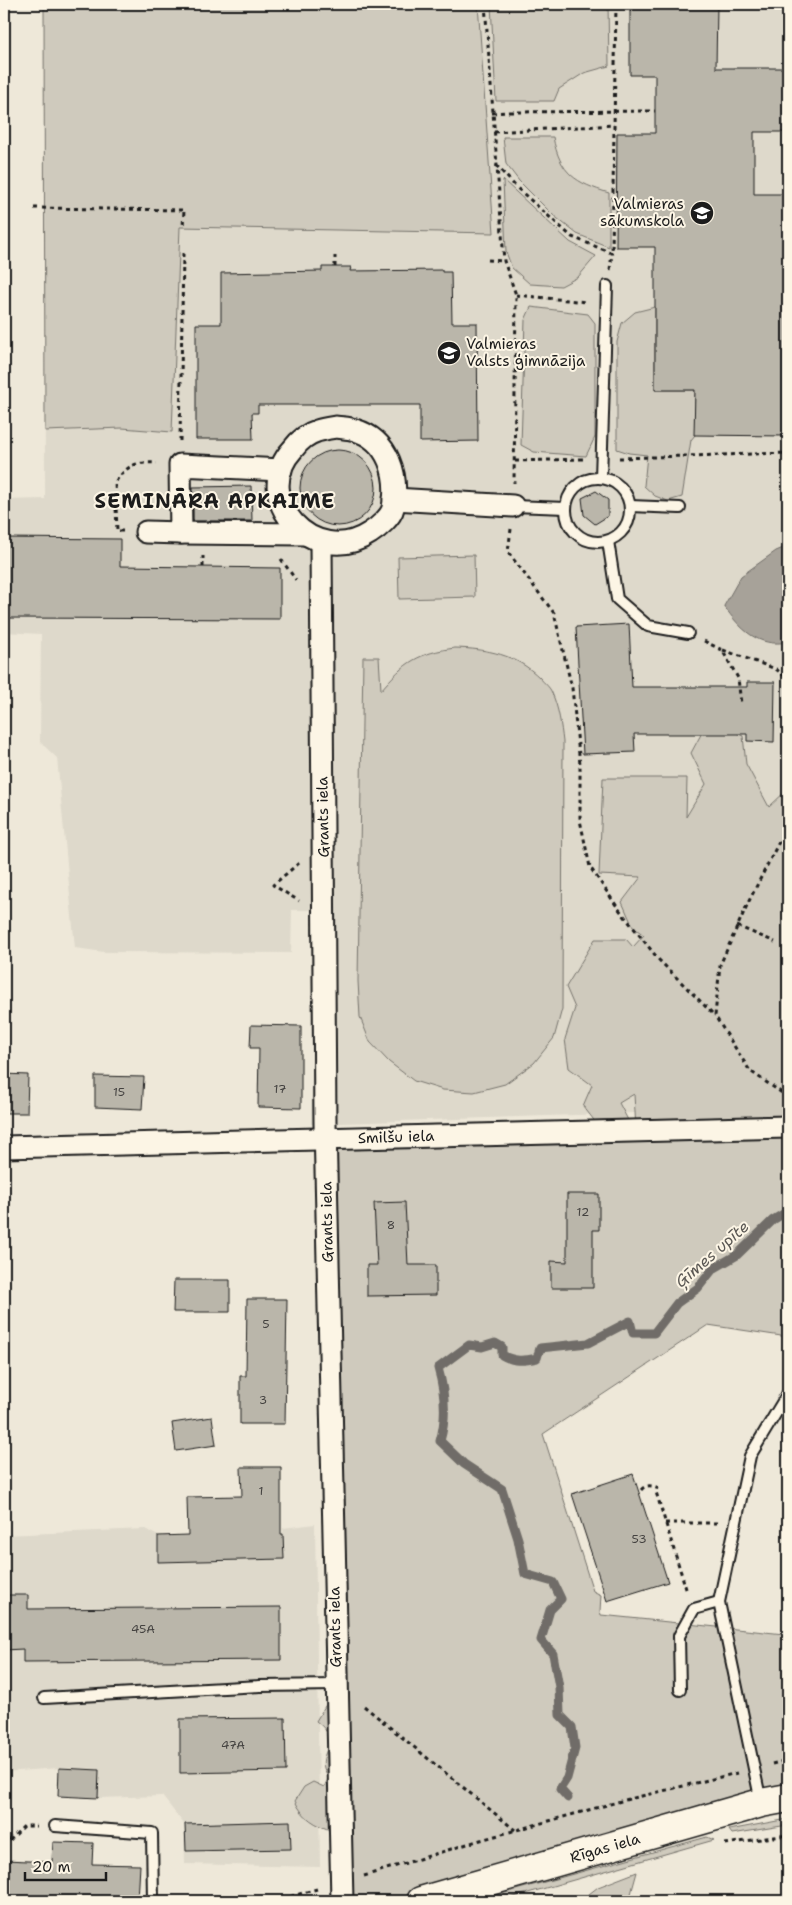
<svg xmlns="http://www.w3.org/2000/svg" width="792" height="1905" font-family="'Shantell Sans',sans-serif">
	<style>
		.built { fill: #ded9cb }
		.green { fill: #cfcabd; stroke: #76736c }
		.water { fill: #a7a299; stroke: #6f6c67 }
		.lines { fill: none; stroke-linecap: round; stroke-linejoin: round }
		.stream { stroke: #6f6c67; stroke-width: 9 }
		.building { fill: #bab6aa; stroke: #1c1c1c }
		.lane-casing { stroke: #1c1c1c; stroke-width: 14 }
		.street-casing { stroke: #1c1c1c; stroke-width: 25 }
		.primary-casing { stroke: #1c1c1c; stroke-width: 31 }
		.path { stroke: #1c1c1c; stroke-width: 3; stroke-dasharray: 4 4; stroke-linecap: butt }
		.lane { stroke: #fcf5e5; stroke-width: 10 }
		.street { stroke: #fcf5e5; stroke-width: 21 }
		.primary { stroke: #fcf5e5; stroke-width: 28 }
		.path-bridge { stroke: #1c1c1c; stroke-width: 3; stroke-dasharray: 4 4; stroke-linecap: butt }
		.labels { text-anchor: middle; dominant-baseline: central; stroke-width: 4; stroke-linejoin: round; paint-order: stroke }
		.number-label { font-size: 12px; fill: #444240 }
		.poi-label { font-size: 15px; fill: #1c1c1c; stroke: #fcf5e5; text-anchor: end }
		.street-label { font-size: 15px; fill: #1c1c1c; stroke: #fcf5e5 }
		.water-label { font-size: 16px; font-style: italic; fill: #5b5854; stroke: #fcf5e5 }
		.district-label { font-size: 20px; font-weight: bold; letter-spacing: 1px; fill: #1c1c1c; stroke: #fcf5e5 }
	</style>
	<rect width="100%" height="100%" fill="#eee8d9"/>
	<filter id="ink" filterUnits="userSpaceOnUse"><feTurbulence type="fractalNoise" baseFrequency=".02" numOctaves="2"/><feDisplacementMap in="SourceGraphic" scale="10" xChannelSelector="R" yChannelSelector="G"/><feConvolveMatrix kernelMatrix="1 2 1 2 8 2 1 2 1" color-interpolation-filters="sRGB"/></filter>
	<g filter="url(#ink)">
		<g class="built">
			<path d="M44,4H788V789L698,875L628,954L635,1113L311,1124L315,910H292L291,953L104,952L75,948L57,758L40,742L41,634L4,632V500L45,499Z"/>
			<path d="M315,1524L320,1867L185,1864L184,1824L162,1796L98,1798L58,1796L59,1768L4,1772V1535L145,1529L158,1536L283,1534V1528Z"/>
		</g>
		<g class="green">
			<path d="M44,4H478L494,233L180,227L172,432L122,428L45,431Z"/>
			<path d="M491,4H608L609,66L584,73L559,89L554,101H496Z"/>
			<path d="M503,137H553C560,174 576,183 609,193V247L577,234L553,215L519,181L506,164Z"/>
			<path d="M503,180L570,242L596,256L578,277L561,286L530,284L512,268L506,252Z"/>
			<path d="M531,307L588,314L595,323V437L586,456L534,452L521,445L525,320Z"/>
			<path d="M655,307V390H695V435L691,440L682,497L668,501L655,496L644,486L647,455L629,453L617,449V342L622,323L635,312Z"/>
			<path d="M474,555L475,597L399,599L398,557Z"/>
			<path d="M455,648C487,649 516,654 540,678C544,683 550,687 552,693C559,709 561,725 563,742L562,1009L554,1038L534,1063L505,1084L474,1092L443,1090L414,1081L389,1062L370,1042L360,1017L358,981L363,657H379L381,690C405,662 418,653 455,648Z"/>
			<path d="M705,727H722L743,736L746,764L769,807L788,789V1337L708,1325L543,1434L593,1591L601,1595L600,1611L601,1615L784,1634L788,1673V1799L417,1901H342L333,1831C315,1825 303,1818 295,1801L304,1787L313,1782L324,1787L329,1777C310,1754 347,1744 316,1721L328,1701L325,1138L636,1130L634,1094L619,1103L628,1120L597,1124L583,1106L592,1085L569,1068L565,1039L575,1008L566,987L595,939H626L633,947L644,935L633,927L622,902L641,877L599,875L603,778H687L686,817L706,784L691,753Z"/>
			<path d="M788,1819V1825L732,1834L729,1830Z"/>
			<path d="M707,1837L714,1840L500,1901H476Z"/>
			<path d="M637,1872L629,1901H580L598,1887Z"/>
		</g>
		<path class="water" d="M788,546V642C758,648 740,629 724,606L741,576L776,551Z"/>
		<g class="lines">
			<path class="stream" d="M568,1798L560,1789L567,1778L575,1748L572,1727L560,1715L559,1687L553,1654L541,1640L550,1610L561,1599L553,1582L525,1574L518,1539L502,1489L464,1464L440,1441C447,1417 445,1392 438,1368L469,1345L482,1347L495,1343L502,1347V1355C514,1362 524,1361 537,1358L540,1348L588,1343L630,1321L633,1333H654L677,1303L698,1288L713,1269L737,1255L773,1220L788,1211"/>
		</g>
		<g class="building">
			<path d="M630,4H717L716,68H788V132H754V194H788V389H786V436L694,435L695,390H655V247H616L617,133H655V75H630Z"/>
			<path d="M322,267H351L350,271L442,270V272H451L452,323H477L478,441L420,442V405H258V413H252L253,439H196V324H221V273L322,271Z"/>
			<circle cx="338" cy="488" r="38"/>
			<path d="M251,486L252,521H193V487Z"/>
			<path d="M596,491L608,500V516L595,524L584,515L582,498Z"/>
			<path d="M4,538L120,539V566L280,568V619L4,618Z"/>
			<path d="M629,624L632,687H747V682H775L774,742L747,741V734H634L635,752L583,754L576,627Z"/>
			<path d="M251,1025L301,1026V1108L258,1107L259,1048H250Z"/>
			<path d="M4,1074L28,1075L27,1113H4Z"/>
			<path d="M95,1076L144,1077L142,1109L95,1107Z"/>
			<path d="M567,1194H599V1230H593V1288H551V1261L567,1262Z"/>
			<path d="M405,1202L408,1265H436V1295L367,1296V1265H377L374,1203Z"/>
			<path d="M174,1280H230V1312H173Z"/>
			<path d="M247,1299H287L285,1424H240V1376H246Z"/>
			<path d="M212,1417L216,1445L176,1451L172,1423Z"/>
			<path d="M241,1467H281V1534H283L284,1559L158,1562V1536L188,1535L187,1497L242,1496Z"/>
			<path d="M633,1474L668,1582L607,1601L572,1494Z"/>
			<path d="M4,1595H28V1609L281,1607V1660L23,1662V1649L4,1650Z"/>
			<path d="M285,1718L286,1771L180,1773V1719Z"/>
			<path d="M59,1768L99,1770L98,1798L58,1796Z"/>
			<path d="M290,1821L291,1849L186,1851L185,1824Z"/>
			<path d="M53,1842L93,1843L92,1864L140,1865L138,1901H10V1896H4V1860L52,1862Z"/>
		</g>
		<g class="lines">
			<g class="lane-casing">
				<g id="lane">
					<path d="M601,478L607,286"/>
					<circle cx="598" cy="510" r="32"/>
					<path d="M513,506L566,508"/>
					<path d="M630,506L680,508"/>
					<path d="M608,541L617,599L648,626L688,633"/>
					<path d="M680,1690L679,1636L694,1609L719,1602"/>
					<path d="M44,1698L260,1686L337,1685"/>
					<path d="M761,1802L719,1602L750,1456L788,1393"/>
					<path d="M55,1826L152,1833L153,1901"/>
				</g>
			</g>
			<g class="street-casing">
				<g id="street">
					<path d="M336,427C342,428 349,428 355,430C389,440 399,476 393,508C391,517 378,528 370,533C314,570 248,498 293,449C299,441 307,434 317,431C323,429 330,428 336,427Z"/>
					<path d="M281,470L180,465L181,533L304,534"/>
					<path d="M394,499L513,506"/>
					<path d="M146,532L181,533"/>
					<path d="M321,542L325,1124L342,1901"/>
					<path d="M4,1147L788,1127"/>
				</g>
			</g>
			<g class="primary-casing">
				<path id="primary" d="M421,1901L761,1803L788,1798"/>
			</g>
			<g class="path">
				<path d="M485,4L504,261L516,295L514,483"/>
				<path d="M492,113L510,112"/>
				<path d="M494,132L614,125"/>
				<path d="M496,165L516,187L572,237L612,253L616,4"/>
				<path d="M34,208L184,210L183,227"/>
				<path d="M488,260L504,261"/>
				<path d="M335,267V256"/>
				<path d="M610,270L612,253"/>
				<path d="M516,295L587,302"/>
				<path d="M180,441L183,253"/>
				<path d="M619,458L788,453"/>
				<path d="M515,461L583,459"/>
				<path d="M511,529L508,552L554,613L572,688L580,764V820L590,867L618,908L659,960L715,1016"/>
				<path d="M123,531H117L115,482C129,464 135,462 157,463"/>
				<path d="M281,559L296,580"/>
				<path d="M203,567V556"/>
				<path d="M704,641L722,650L738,678L741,704"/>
				<path d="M723,650L776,669L788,679"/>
				<path d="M788,828L782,836L748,903L720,965L715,1016L750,1071L788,1097"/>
				<path d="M299,863L273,885L299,901"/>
				<path d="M737,926L775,942"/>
				<path d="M641,1490C646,1484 651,1486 657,1487L656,1492L687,1592"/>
				<path d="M665,1523H717"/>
				<path d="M364,1706L515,1830"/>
				<path d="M772,1764L788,1760"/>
				<path d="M725,1844L788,1835"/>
				<path d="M4,1846L24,1826H37"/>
				<path d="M364,1876L477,1841L621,1801L737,1773"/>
				<path d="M275,1901L317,1889"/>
			</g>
			<use href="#lane" class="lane"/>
			<use href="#street" class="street"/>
			<use href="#primary" class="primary"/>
			<path class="path-bridge" d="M510,112L655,111"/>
		</g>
	</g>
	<defs>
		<g id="school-disc" transform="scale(1.25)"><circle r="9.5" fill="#1c1c1c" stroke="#fcf5e5"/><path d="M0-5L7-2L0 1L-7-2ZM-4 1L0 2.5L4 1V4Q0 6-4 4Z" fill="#fff"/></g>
	</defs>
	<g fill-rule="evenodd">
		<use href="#school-disc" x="702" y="213"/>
		<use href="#school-disc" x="449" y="353"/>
	</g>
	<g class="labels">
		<g class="number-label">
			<text x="280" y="1089">17</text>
			<text x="119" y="1092">15</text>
			<text x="583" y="1212">12</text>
			<text x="391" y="1225">8</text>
			<text x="266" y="1324">5</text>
			<text x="263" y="1400">3</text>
			<text x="261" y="1491">1</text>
			<text x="639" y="1539">53</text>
			<text x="143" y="1629">45A</text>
			<text x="233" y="1745">47A</text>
		</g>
		<g class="poi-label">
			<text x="684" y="204">Valmieras<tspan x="684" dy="17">sākumskola</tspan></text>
			<text x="466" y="344" text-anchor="start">Valmieras<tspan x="466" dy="17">Valsts ģimnāzija</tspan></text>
		</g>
		<g class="street-label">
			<text transform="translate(323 817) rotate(-91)">Grants iela</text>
			<text transform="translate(396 1137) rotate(-2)">Smilšu iela</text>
			<text transform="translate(327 1222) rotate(-91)">Grants iela</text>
			<text transform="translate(335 1627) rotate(-91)">Grants iela</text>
			<text transform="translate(605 1848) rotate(-16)">Rīgas iela</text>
		</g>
		<g class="water-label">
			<text transform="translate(712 1254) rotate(-41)">Ģīmes upīte</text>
		</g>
		<g class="district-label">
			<text x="215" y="501">SEMINĀRA APKAIME</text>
		</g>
	</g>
	<rect width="792" height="1905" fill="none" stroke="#fcf5e5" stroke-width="20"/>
	<rect x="10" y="10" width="772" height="1885" fill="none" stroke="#1c1c1c" stroke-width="2" filter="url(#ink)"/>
	<path d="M25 1872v8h81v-8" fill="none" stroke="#1c1c1c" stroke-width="2.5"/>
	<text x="32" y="1872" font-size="15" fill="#1c1c1c" stroke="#fcf5e5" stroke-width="4" paint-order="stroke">20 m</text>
</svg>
